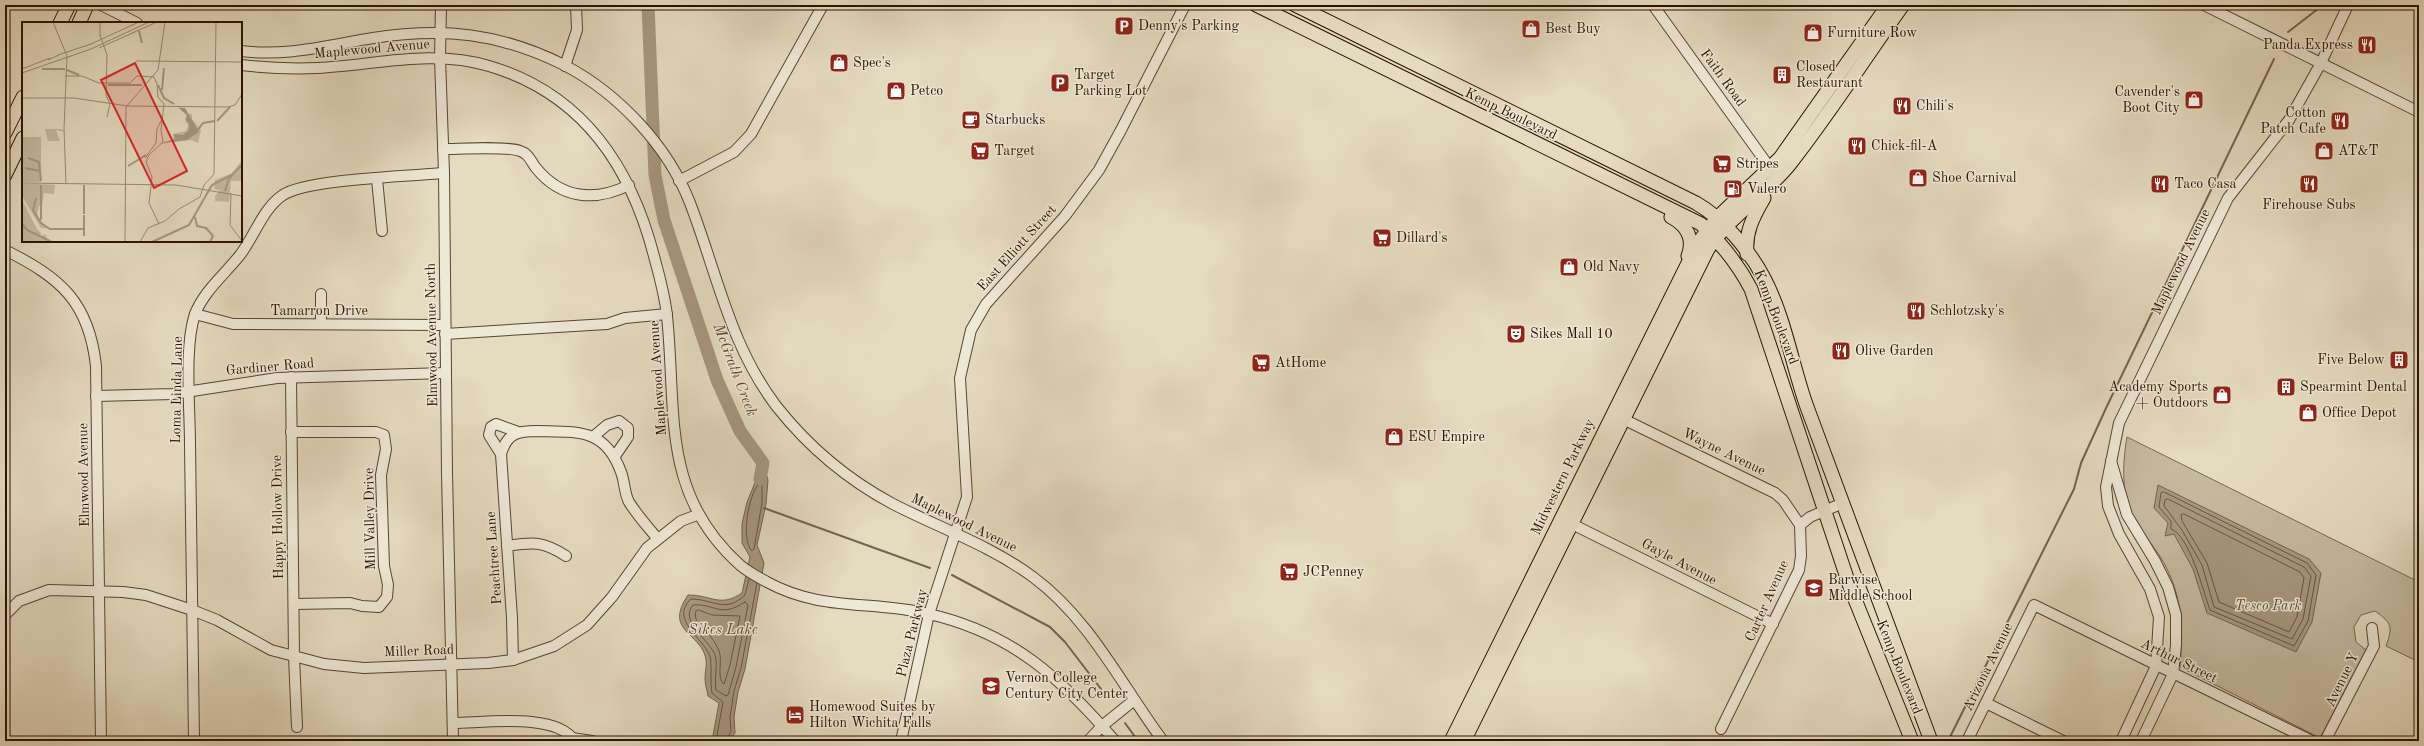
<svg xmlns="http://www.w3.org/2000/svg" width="2424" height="746" font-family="'Old Standard TT',serif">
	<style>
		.green { fill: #c5b9a0; stroke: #786650 }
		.water { fill: #a69780; stroke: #75624d }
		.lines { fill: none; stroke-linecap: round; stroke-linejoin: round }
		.shore { stroke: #685440; stroke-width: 1 }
		.stream { stroke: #75624d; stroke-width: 2 }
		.river { stroke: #a69780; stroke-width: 13 }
		.minor-casing { stroke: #5a4431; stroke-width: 12 }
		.major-casing { stroke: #2b1201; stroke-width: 15 }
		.minor { stroke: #eee8d7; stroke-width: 10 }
		.major { stroke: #e5dbc1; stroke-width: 13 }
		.labels { text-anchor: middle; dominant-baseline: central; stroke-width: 3; stroke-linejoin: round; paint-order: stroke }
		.poi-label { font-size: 14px; fill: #2b1201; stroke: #eee8d7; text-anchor: start }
		.street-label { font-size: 14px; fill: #2b1201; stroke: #eee8d7 }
		.park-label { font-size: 14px; font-style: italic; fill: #614c39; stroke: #eee8d7 }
		.water-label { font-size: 15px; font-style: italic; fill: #5c4734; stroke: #eee8d7 }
		.inset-river { fill: none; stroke: #a69780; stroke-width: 2 }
		.inset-road { fill: none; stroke: #9b8b74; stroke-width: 1 }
		.view { fill: #d62828; fill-opacity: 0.15; stroke: #d62828; stroke-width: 2 }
		.inset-edge { fill: none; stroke: #2b1201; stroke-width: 2 }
	</style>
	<rect width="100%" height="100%" fill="#e5dbc1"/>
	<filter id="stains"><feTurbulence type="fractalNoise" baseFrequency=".005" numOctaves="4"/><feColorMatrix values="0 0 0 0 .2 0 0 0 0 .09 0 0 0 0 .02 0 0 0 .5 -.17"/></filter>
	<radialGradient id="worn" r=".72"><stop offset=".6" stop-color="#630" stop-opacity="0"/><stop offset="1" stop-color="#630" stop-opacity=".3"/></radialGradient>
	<path class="green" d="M2127,437L2419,582V662L2386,646C2393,627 2392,623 2375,611L2361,615L2354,627L2356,642L2366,650L2320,738L2180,667C2183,633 2183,601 2167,569C2158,549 2140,533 2131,512C2121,490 2123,460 2127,437Z"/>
	<g class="water">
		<path d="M763,463L768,480L766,504L757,545L764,563L745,669L738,692L734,717L735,733L729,741H712L719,703L708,696C707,690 705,684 705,678C705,672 707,665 706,659C701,632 663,632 688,595C712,595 720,608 742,593L750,557L742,543V524L747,502Z"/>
		<path d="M2158,485L2309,559L2321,573L2312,622L2296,652L2207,613L2193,569L2174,534L2165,536L2168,523L2154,508Z"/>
	</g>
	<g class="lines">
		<g class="shore">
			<path d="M762,481V503L754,549L752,551C740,539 749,488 762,481Z"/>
			<path d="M2164,492L2307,563L2316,575L2308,621L2294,646L2210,610C2203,591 2190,536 2171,529V521L2159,507L2161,493Z"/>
			<path d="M2168,499L2304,567L2311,576L2303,619L2292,639L2214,607L2202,565L2182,530C2175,522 2171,514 2164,506L2165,500Z"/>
			<path d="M2184,514L2300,572L2304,578L2297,617L2289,632L2219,602L2207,563L2182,521L2181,515Z"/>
			<path d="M745,602L748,605L736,667L728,695L726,696L716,690C714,679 718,665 715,655C709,639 679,622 693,605C716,603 719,619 745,602Z"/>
			<path d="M699,610L712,615L740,616L730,665L724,684C716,679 723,659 719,651C717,646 714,641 711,637C706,629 692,623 696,611Z"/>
			<path d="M716,741L723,702L712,693C710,684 712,662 710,656C703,638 669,619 691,599C713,599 725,614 745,595L749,579"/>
			<path d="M726,741L731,731L730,717L734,691L741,668L757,583"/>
		</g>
		<g class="stream">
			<path d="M2288,32L2323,5"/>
			<path d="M764,508L930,568"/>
			<path d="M952,575L1050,627L1065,642L1101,689"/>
			<path d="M1125,723L1138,741"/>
			<path d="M1948,741L2074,489L2081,463L2107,406L2274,59"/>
		</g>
		<path class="river" d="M648,5L655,175L664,220L717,380L740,431L763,463L760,479"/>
		<g class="minor-casing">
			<g id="minor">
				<path d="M101,5L137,23"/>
				<path d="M441,5L440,58L444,173L447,473L453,741"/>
				<path d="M1653,5L1770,168"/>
				<path d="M2204,5L2419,112"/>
				<path d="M241,51C286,57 329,45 373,38C443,27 500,33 564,65C618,93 668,146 690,203C717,273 730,346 777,407C808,446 848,480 893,504C940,528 991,546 1033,577C1090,619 1122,686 1163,741"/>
				<path d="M241,65C266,68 292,69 318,68C375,65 432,49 489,66C584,94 632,168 655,260C660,278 665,297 667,316C677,412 660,493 740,565C748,572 758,577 767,582C822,612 871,600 929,614C1012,633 1061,678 1115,741"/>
				<path d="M565,66L577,30L576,5"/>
				<path d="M443,149C459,149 508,146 520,151C529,154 530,160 536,168C561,199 595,202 629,185"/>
				<path d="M377,179L382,231"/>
				<path d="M679,181L734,152L751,134L823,5"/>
				<path d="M5,250C61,278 89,302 96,366L101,741"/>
				<path d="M321,294V324"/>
				<path d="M195,314L233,324L445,325"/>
				<path d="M445,334L607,324L625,318L667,314"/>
				<path d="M291,377L294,657L297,727"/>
				<path d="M96,396L173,394L277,378L446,373"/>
				<path d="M1623,419L1775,493L1783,500L1800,525"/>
				<path d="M291,432H376L384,435L386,449L381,475L384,566L388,585L387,597L379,607L362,606L350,603L294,604"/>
				<path d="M594,436L607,425L619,421L628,428V437L615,456"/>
				<path d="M501,454L489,435L491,427L496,424L518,432"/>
				<path d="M2111,461L2127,515L2155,561L2168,587L2176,615V645L2173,674L2141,741"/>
				<path d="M1572,524L1773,624"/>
				<path d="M507,546C534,542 543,541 566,556"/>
				<path d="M5,615L19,601L49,590L123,592L146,595L192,610L217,620L271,650L324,664L364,668L488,663L513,660L554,646L587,625L612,597L647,548L681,521L697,515"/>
				<path d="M513,660L512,618L501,454C507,433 518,431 537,431C578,432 605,428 621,472C625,482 624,493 629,502C637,515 647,526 657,538"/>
				<path d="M1986,703L2063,741"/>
				<path d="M454,723C481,723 558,712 574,741"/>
				<path d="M1721,729L1799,570L1801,556L1800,525L1810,517L1843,503"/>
				<path d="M572,738L592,741"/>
				<path d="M194,741C193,642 191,543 190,444C190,408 184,347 195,314C204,291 225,274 240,255C254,237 263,208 283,195C306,179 411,176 444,173"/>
				<path d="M901,741L929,614L967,497L960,378L971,330L986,304L1065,216L1099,170L1121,130L1185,5"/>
				<path d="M1088,741L1102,726L1133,701"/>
				<path d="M1967,741L2034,605L2312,741"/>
				<path d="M2121,741L2156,666L2159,617L2150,589L2119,534L2108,506L2106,487L2119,423L2228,198L2289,120L2321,63L2348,5"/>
				<path d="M2325,741L2374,646L2372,628"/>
			</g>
		</g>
		<g class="major-casing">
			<g id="major">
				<path d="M1256,5L1701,224C1722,244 1738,264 1751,289L1850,587L1912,741"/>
				<path d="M1295,5L1696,203C1724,219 1749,250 1764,278C1785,318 1792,365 1807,407C1848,519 1890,630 1931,741"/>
				<path d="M60,23L69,5"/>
				<path d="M79,23L87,5"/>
				<path d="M5,133L23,97"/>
				<path d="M5,175L23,138"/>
				<path d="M1671,217C1686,225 1695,238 1688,256"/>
				<path d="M1747,254C1745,232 1753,217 1764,198"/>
				<path d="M1451,741L1698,243L1717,218L1780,158L1888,5"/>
				<path d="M1464,741L1708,249C1730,216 1765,195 1790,164C1830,113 1865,58 1903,5"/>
			</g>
		</g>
		<use href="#minor" class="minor"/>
		<use href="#major" class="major"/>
	</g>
	<defs>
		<g id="parking-square" transform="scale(1)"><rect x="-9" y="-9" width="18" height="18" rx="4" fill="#8f2418" stroke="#eee8d7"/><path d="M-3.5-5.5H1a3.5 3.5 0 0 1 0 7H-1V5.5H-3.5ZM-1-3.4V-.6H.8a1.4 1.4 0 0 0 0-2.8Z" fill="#fff"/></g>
		<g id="shop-square" transform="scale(1)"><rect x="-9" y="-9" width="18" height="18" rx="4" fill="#8f2418" stroke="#eee8d7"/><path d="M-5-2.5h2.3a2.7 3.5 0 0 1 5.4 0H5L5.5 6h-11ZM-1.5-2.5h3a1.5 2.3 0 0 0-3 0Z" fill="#fff"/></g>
		<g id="restaurant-square" transform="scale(1)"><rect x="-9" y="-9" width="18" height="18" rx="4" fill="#8f2418" stroke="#eee8d7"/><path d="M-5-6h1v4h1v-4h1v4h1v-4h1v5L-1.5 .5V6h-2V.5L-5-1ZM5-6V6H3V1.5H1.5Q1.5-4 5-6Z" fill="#fff"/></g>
		<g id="building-square" transform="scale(1)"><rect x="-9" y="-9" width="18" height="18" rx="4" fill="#8f2418" stroke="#eee8d7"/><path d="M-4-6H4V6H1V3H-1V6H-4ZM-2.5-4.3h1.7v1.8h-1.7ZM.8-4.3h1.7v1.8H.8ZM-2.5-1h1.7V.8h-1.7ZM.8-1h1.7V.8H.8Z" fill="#fff"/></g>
		<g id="cafe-square" transform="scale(1)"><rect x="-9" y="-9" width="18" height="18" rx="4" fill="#8f2418" stroke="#eee8d7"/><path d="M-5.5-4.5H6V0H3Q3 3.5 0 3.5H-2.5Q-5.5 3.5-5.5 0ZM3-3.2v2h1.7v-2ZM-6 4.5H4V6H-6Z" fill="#fff"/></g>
		<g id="supermarket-square" transform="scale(1)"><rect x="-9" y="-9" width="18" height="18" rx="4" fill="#8f2418" stroke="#eee8d7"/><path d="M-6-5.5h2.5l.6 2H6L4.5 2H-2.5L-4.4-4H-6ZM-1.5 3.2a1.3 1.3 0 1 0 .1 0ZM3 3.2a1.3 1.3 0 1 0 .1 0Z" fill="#fff"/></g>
		<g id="fuel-square" transform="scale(1)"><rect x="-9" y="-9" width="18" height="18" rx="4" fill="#8f2418" stroke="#eee8d7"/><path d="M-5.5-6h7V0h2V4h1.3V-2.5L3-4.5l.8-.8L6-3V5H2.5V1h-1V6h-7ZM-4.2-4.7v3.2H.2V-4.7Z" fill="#fff"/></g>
		<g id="theatre-square" transform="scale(1)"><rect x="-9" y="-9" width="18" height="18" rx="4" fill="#8f2418" stroke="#eee8d7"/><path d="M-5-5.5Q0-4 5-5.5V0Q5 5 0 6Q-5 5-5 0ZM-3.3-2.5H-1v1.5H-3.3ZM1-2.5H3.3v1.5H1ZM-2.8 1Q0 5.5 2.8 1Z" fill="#fff"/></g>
		<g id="school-square" transform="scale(1)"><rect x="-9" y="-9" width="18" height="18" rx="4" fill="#8f2418" stroke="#eee8d7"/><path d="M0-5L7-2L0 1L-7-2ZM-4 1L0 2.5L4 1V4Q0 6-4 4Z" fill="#fff"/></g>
		<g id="university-square" transform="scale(1)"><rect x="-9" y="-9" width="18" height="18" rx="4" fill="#8f2418" stroke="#eee8d7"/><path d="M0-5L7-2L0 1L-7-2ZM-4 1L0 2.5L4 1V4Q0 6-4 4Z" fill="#fff"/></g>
		<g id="hotel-square" transform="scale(1)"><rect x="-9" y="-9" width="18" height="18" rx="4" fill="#8f2418" stroke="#eee8d7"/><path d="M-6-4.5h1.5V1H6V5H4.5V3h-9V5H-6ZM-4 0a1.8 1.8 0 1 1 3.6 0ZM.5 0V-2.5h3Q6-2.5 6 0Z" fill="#fff"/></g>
	</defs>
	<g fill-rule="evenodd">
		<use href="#parking-square" x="1124" y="26"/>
		<use href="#shop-square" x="1531" y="29"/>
		<use href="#shop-square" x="1813" y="33"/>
		<use href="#restaurant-square" x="2367" y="45"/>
		<use href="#shop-square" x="839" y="63"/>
		<use href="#building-square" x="1782" y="75"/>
		<use href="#parking-square" x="1060" y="83"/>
		<use href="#shop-square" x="896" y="91"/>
		<use href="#shop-square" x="2194" y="100"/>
		<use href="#restaurant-square" x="1902" y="106"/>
		<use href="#cafe-square" x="971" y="120"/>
		<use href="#restaurant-square" x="2340" y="121"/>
		<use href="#restaurant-square" x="1857" y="146"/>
		<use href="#supermarket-square" x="980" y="151"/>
		<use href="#shop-square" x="2324" y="151"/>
		<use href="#supermarket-square" x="1722" y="164"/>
		<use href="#shop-square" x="1918" y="178"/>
		<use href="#restaurant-square" x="2160" y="184"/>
		<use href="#restaurant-square" x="2309" y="184"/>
		<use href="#fuel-square" x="1733" y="189"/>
		<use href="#supermarket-square" x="1382" y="238"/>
		<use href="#shop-square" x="1569" y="267"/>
		<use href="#restaurant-square" x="1916" y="311"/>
		<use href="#theatre-square" x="1516" y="334"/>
		<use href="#restaurant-square" x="1841" y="351"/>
		<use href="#building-square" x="2399" y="360"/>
		<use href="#supermarket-square" x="1261" y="363"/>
		<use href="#building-square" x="2286" y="387"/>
		<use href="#shop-square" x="2222" y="395"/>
		<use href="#shop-square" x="2308" y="413"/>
		<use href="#shop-square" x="1394" y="437"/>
		<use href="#supermarket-square" x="1289" y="572"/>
		<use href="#school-square" x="1814" y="588"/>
		<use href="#university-square" x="991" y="686"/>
		<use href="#hotel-square" x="795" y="715"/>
	</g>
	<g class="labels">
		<g class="poi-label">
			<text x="1138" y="26">Denny's Parking</text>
			<text x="1545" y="29">Best Buy</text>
			<text x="1827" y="33">Furniture Row</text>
			<text x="2353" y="45" text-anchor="end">Panda Express</text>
			<text x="853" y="63">Spec's</text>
			<text x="1796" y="67">Closed<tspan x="1796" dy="16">Restaurant</tspan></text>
			<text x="1074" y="75">Target<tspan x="1074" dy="16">Parking Lot</tspan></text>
			<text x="910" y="91">Petco</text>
			<text x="2180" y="92" text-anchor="end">Cavender's<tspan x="2180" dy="16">Boot City</tspan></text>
			<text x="1916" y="106">Chili's</text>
			<text x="2326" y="113" text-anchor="end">Cotton<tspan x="2326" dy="16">Patch Cafe</tspan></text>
			<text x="985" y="120">Starbucks</text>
			<text x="1871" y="146">Chick-fil-A</text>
			<text x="994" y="151">Target</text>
			<text x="2338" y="151">AT&amp;T</text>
			<text x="1736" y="164">Stripes</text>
			<text x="1932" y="178">Shoe Carnival</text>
			<text x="2174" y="184">Taco Casa</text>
			<text x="1747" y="189">Valero</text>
			<text x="2309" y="205" text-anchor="middle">Firehouse Subs</text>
			<text x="1396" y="238">Dillard's</text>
			<text x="1583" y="267">Old Navy</text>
			<text x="1930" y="311">Schlotzsky's</text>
			<text x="1530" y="334">Sikes Mall 10</text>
			<text x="1855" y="351">Olive Garden</text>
			<text x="2385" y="360" text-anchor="end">Five Below</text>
			<text x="1275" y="363">AtHome</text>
			<text x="2208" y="387" text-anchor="end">Academy Sports<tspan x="2208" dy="16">+ Outdoors</tspan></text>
			<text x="2300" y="387">Spearmint Dental</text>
			<text x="2322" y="413">Office Depot</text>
			<text x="1408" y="437">ESU Empire</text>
			<text x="1303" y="572">JCPenney</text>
			<text x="1828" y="580">Barwise<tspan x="1828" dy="16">Middle School</tspan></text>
			<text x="1005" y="678">Vernon College<tspan x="1005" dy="16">Century City Center</tspan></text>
			<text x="809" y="707">Homewood Suites by<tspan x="809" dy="16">Hilton Wichita Falls</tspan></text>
		</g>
		<g class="street-label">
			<text transform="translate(372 49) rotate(-5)">Maplewood Avenue</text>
			<text transform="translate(1723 78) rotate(54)">Faith Road</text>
			<text transform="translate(1511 114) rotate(26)">Kemp Boulevard</text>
			<text transform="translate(1017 248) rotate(-48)">East Elliott Street</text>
			<text transform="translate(2181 262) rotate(-64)">Maplewood Avenue</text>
			<text x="319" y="311">Tamarron Drive</text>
			<text transform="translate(1776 317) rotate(69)">Kemp Boulevard</text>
			<text transform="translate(432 335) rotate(-91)">Elmwood Avenue North</text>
			<text transform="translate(270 367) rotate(-5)">Gardiner Road</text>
			<text transform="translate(658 378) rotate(-94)">Maplewood Avenue</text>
			<text transform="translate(177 390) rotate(-89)">Loma Linda Lane</text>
			<text transform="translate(1724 452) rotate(26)">Wayne Avenue</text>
			<text transform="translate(84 475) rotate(-91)">Elmwood Avenue</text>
			<text transform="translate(1563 477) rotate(-64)">Midwestern Parkway</text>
			<text transform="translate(278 517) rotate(-91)">Happy Hollow Drive</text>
			<text transform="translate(370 519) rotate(-91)">Mill Valley Drive</text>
			<text transform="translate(964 523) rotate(26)">Maplewood Avenue</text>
			<text transform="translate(494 558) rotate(-94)">Peachtree Lane</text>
			<text transform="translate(1679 562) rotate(28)">Gayle Avenue</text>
			<text transform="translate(1767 601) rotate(-66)">Carter Avenue</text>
			<text transform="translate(912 633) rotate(-76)">Plaza Parkway</text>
			<text transform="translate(419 651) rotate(-2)">Miller Road</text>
			<text transform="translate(2179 661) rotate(26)">Arthur Street</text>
			<text transform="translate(1899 667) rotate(68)">Kemp Boulevard</text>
			<text transform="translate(1988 667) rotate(-64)">Arizona Avenue</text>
			<text transform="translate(2342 680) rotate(-64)">Avenue Y</text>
		</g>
		<g class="park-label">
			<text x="2268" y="606">Tesco Park</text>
		</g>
		<g class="water-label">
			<text transform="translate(734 370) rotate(69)">McGrath Creek</text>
			<text x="723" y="630">Sikes Lake</text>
		</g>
	</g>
	<g transform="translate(22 22)">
		<rect width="220" height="220" fill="#e5dbc1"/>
		<path d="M156,85L163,86L165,91L170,92V97L179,108L176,121L169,118L151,120V112L164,109L166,103L163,98L164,93ZM23,107H40L43,110L34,108L38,119H26ZM0,115H19V160H0ZM220,138V159H209L207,180L193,179V174L198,168L192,167L193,158L210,151ZM0,162H19V168L20,162L33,163L32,172L22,171L20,184H17L15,192L20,203L27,207L19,206L0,174ZM0,178L15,207L19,211L18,214L24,212L25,217L29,220H0Z" fill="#c5b9a0"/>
		<path d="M157,86H163L177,110L165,118L136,122L153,117L152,112L161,113L167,108V102L164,98L165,93Z" fill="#a69780"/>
		<path class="inset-river" d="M117,9L120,21M20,47H43M45,48L57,53M86,63H120M136,63L142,76L152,82M140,68L142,46M195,99L208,85M175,109L181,101L193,99M6,136L17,140L19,159M106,144L124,133M3,146L18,149M203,169L206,159L211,152M14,176L11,188L19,201L28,207H43M62,192V163M62,193V214M173,195L175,204L184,206L191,214L188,220M17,198L19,197V163M0,202L5,208L30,220M43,207H61M130,220L167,203L190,163L210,153L220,143"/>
		<path class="inset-road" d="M31,0L45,34L42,107L44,162M78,13L85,33L84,73L88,82L85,95M78,14V0M77,26L135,0M36,33L69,22L117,0M26,38L37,33M114,39L220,40M0,47L28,36M0,51L69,27L127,0M43,54H60L77,61H107M107,62L115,54L132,55L135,62L136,75L142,82L139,108L141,120L127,133L124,140L130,155L127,181L137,202M0,76H52L106,84L206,85L213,83L220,72M123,136L134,121L135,107L140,97M0,161L154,163L220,174M209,171L208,203L220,219M103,220L104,85L136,48L143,0M118,220L126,206L143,199L157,187L178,175L182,163L192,152L194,0"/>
		<path class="view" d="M113,41L165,149L132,166L79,58Z"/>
		<rect width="220" height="220" class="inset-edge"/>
	</g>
	<rect width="2424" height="746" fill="none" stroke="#e5dbc1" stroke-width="20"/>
	<rect x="6" y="6" width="2412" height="734" fill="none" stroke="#2b1201" stroke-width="2"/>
	<rect x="10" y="10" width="2404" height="726" fill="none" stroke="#2b1201"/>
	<rect width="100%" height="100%" filter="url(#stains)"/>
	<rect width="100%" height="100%" fill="url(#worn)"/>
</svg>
